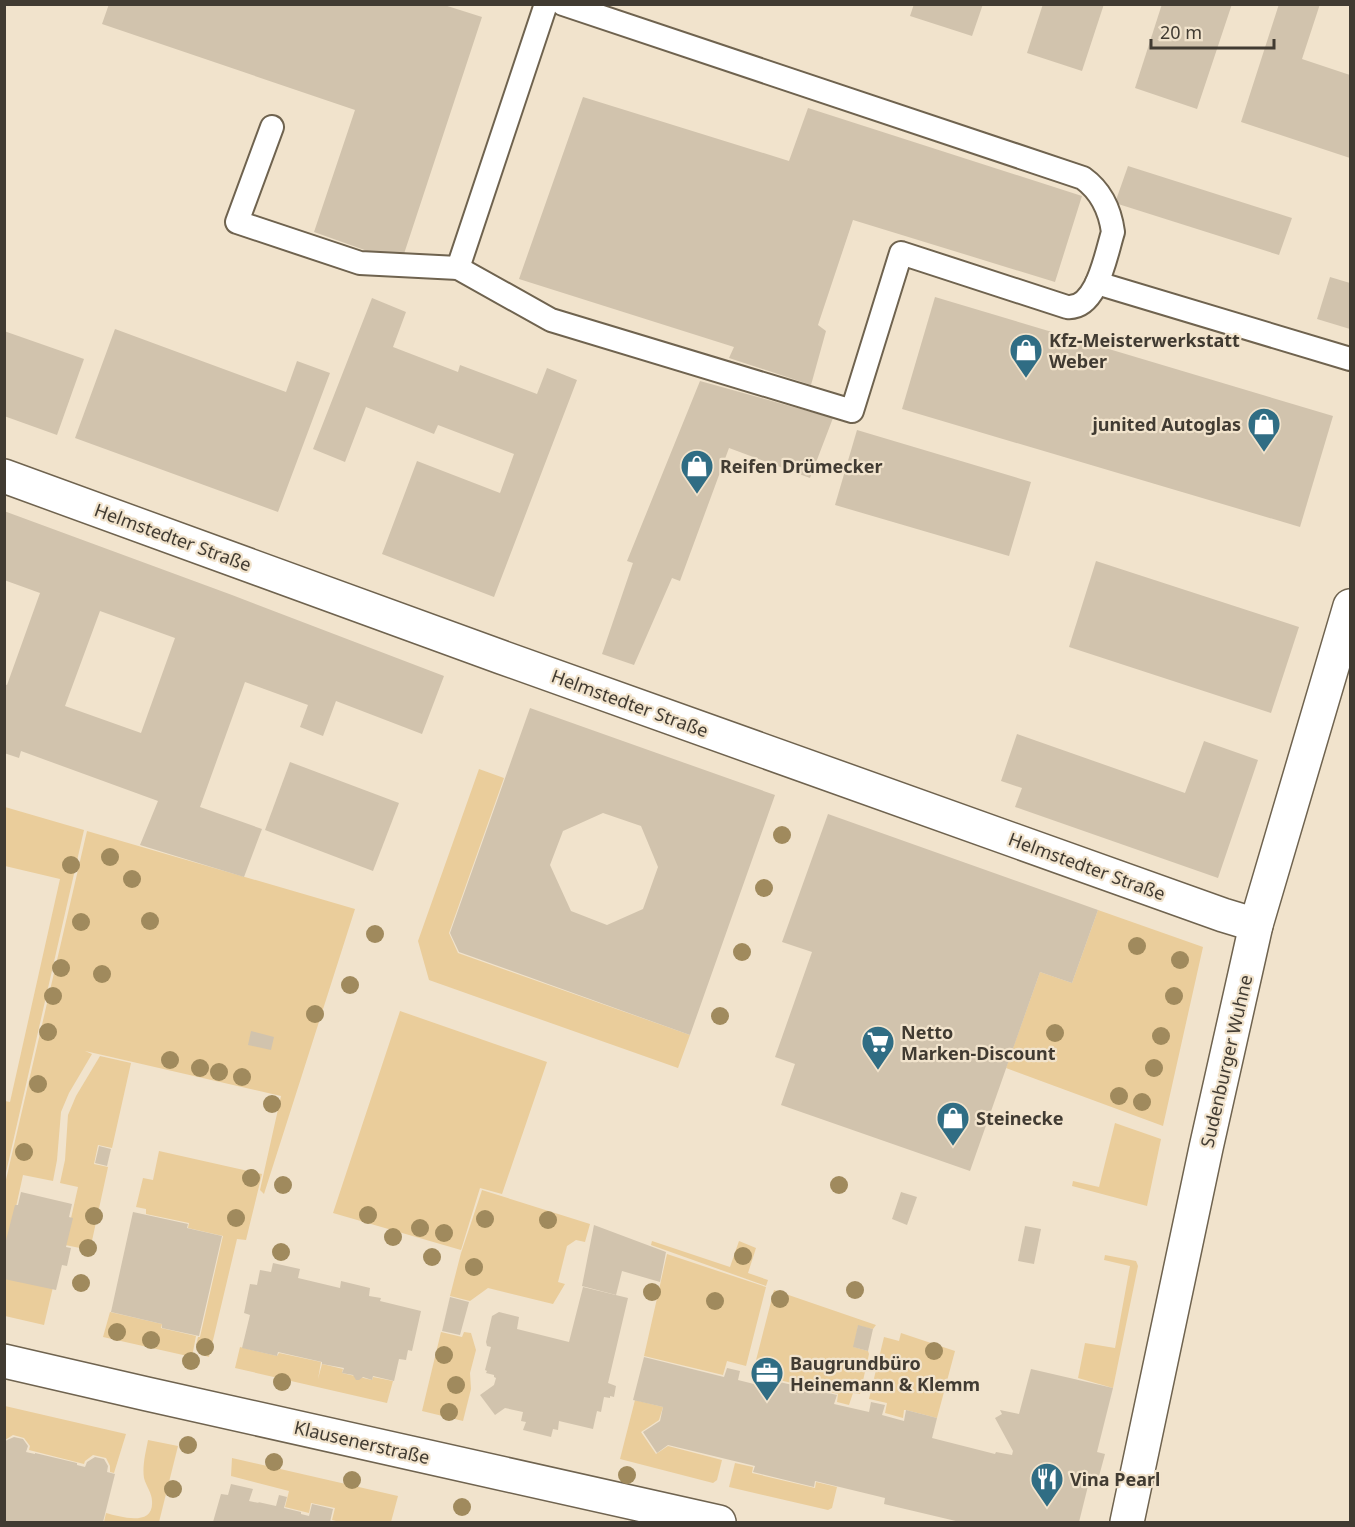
<svg xmlns="http://www.w3.org/2000/svg" width="1355" height="1527" font-family="'Noto Sans',sans-serif">
	<style>
		.green { fill: #eacd9b }
		.building { fill: #d1c3ad; fill-rule: evenodd }
		.lines { fill: none; stroke-linecap: round; stroke-linejoin: round }
		.service-casing { stroke: #6f634f; stroke-width: 26 }
		.minor-casing { stroke: #6f634f; stroke-width: 36 }
		.secondary-casing { stroke: #6f634f; stroke-width: 36 }
		.service { stroke: #fff; stroke-width: 22 }
		.minor { stroke: #fff; stroke-width: 33 }
		.secondary { stroke: #fff; stroke-width: 33 }
		.tree { fill: #a08a5d }
		.labels { text-anchor: middle; dominant-baseline: central; stroke-width: 4.5; stroke-linejoin: round; paint-order: stroke }
		.poi-label { font-size: 18px; font-weight: bold; fill: #413b32; stroke: #f1e3cc; text-anchor: start }
		.street-label { font-size: 18px; fill: #413b32; stroke: #f1e3cc }
	</style>
	<rect width="100%" height="100%" fill="#f1e3cc"/>
	<g class="green">
		<path d="M479,769L504,778L449,933L458,953L690,1035L678,1068L429,980L418,941Z"/>
		<path d="M5,807L84,830L5,1177V1101L10,1102L60,879L5,866Z"/>
		<path d="M87,831L355,909L264,1194L260,1190L281,1096L85,1051L92,1054L69,1093L61,1112L57,1160L53,1181L23,1175L5,1257V1184Z"/>
		<path d="M1098,910L1203,947L1163,1126L1006,1068L1040,972L1072,983Z"/>
		<path d="M400,1011L547,1062L502,1194L480,1188L461,1250L333,1213Z"/>
		<path d="M100,1056L131,1063L112,1148L98,1145L94,1164L108,1167L90,1250L65,1245L78,1187L60,1183L65,1160L68,1115L76,1096Z"/>
		<path d="M1115,1123L1161,1139L1147,1206L1072,1186L1073,1181L1099,1187Z"/>
		<path d="M159,1151L262,1174L246,1240L237,1239L209,1357L201,1355L203,1347L196,1345L198,1337H200L223,1236L188,1228L189,1223L146,1214V1209L136,1207L143,1178L153,1180Z"/>
		<path d="M482,1190L590,1224L585,1242L576,1240L567,1246L558,1282L565,1284L553,1304L488,1288L470,1301L450,1296L461,1253Z"/>
		<path d="M652,1241L730,1267L739,1241L756,1248L748,1273L768,1280L766,1286L651,1245Z"/>
		<path d="M667,1254L766,1287L746,1366L727,1361L723,1375L644,1356Z"/>
		<path d="M1105,1255L1136,1261L1138,1266L1113,1388L1078,1378L1085,1343L1115,1348L1130,1266L1104,1260Z"/>
		<path d="M5,1276L53,1287L44,1325L5,1316Z"/>
		<path d="M774,1290L876,1325L873,1329L858,1326L854,1347L868,1351L869,1354L860,1394L853,1393L849,1405L837,1402L838,1394L775,1379L772,1386L759,1382L762,1370L754,1368Z"/>
		<path d="M110,1312L162,1324L161,1328L196,1336L192,1357L103,1337Z"/>
		<path d="M441,1332L462,1337L464,1332L471,1333L476,1350L470,1373L471,1389L463,1421L422,1411Z"/>
		<path d="M901,1333L955,1351L937,1418L906,1410H904L903,1418L885,1413L887,1403L869,1399L884,1337L899,1341Z"/>
		<path d="M240,1347L277,1356L279,1353L321,1362L318,1379L322,1364L343,1369L342,1373L372,1380L373,1377L393,1381L387,1403L235,1368Z"/>
		<path d="M635,1400L663,1407L659,1420L641,1432L656,1454L668,1446L722,1460L717,1480L713,1483L620,1459Z"/>
		<path d="M5,1406L126,1434L114,1473L110,1472V1466L106,1458L93,1455L85,1461L84,1464L29,1450L30,1446L24,1438L13,1435L5,1440Z"/>
		<path d="M148,1440L178,1446L159,1522H104L106,1513C121,1517 154,1527 152,1501C152,1493 146,1486 144,1478C142,1466 146,1451 148,1440Z"/>
		<path d="M232,1458L398,1496L391,1522H340L332,1520L335,1508L311,1503L309,1513L285,1507L289,1491L231,1476Z"/>
		<path d="M735,1463L753,1467L752,1473L815,1488L816,1482L837,1487L832,1508L828,1510L729,1487Z"/>
	</g>
	<g class="building">
		<path d="M109,4H441L482,17L401,263L314,232L355,110L102,24Z"/>
		<path d="M914,4H983L972,36L910,16Z"/>
		<path d="M1043,4H1104L1082,71L1027,53Z"/>
		<path d="M1162,4H1232L1197,109L1135,88Z"/>
		<path d="M1279,4H1320L1302,59L1350,75V158L1241,122Z"/>
		<path d="M583,97L789,161L808,108L1082,196L1055,282L853,220L818,325L826,331L811,385L729,358L734,347L519,279Z"/>
		<path d="M1128,166L1292,218L1279,255L1115,203Z"/>
		<path d="M1330,277L1350,283V329L1317,319Z"/>
		<path d="M935,297L1333,416L1300,527L902,409Z"/>
		<path d="M372,298L406,312L393,347L458,372L460,365L537,394L547,368L577,380L494,597L382,554L417,461L500,493L514,454L438,425L434,434L366,407L345,462L313,449Z"/>
		<path d="M115,329L286,392L297,361L330,373L278,512L75,438Z"/>
		<path d="M4,331L84,359L57,435L4,416Z"/>
		<path d="M700,381L833,418L810,478L729,448L680,581L672,578L634,665L602,654L633,563L627,561Z"/>
		<path d="M857,430L1031,482L1009,556L835,505Z"/>
		<path d="M4,511L232,595L444,676L422,734L336,701L323,736L300,727L308,705L245,682L200,807L262,829L244,877L140,845L158,801L21,751L19,758L4,753V684L7,685L40,593L4,580ZM100,611L175,638L141,733L65,706Z"/>
		<path d="M1096,561L1299,627L1271,713L1069,647Z"/>
		<path d="M530,708L775,795L690,1035L459,952L450,933ZM603,813L641,826L658,867L643,909L607,925L571,911L550,865L563,831Z"/>
		<path d="M1017,734L1185,793L1204,741L1258,760L1218,878L1015,807L1022,788L1001,781Z"/>
		<path d="M290,762L399,803L373,871L265,830Z"/>
		<path d="M828,814L1098,910L1072,983L1040,972L970,1171L781,1105L795,1064L775,1057L812,952L782,942Z"/>
		<path d="M251,1031L274,1037L271,1050L248,1045Z"/>
		<path d="M99,1146L111,1149L107,1166L95,1163Z"/>
		<path d="M21,1192L72,1204L69,1217L73,1218L66,1247L71,1248L67,1266L62,1265L56,1290L4,1279V1248L15,1205H18Z"/>
		<path d="M901,1192L917,1197L907,1225L892,1219Z"/>
		<path d="M133,1212L188,1224L187,1228L222,1236L199,1336L162,1328V1324L111,1312Z"/>
		<path d="M594,1225L666,1252L660,1282L622,1271L616,1295L582,1286Z"/>
		<path d="M1025,1226L1041,1229L1034,1264L1018,1261Z"/>
		<path d="M273,1263L300,1269L298,1278L340,1288L341,1281L370,1288L369,1296L381,1298L380,1301L421,1311L412,1351L408,1350L406,1360L399,1359L394,1381L373,1376L372,1380L363,1377L359,1380H356L353,1375L342,1373L344,1368L322,1364V1362L278,1352L277,1356L242,1348L250,1315L244,1313L250,1284L257,1285L260,1270L271,1272Z"/>
		<path d="M583,1287L628,1298L608,1383L616,1386L614,1397L610,1396V1398L604,1397L601,1412L597,1411L593,1429L559,1421L558,1430L553,1429L551,1437L523,1430L526,1422L521,1421L523,1412L505,1408L495,1415L480,1395L494,1385L496,1378L494,1377V1375L486,1373L487,1371L485,1370L491,1347L487,1346L486,1342L492,1316L499,1312L519,1317L517,1329L569,1342Z"/>
		<path d="M450,1297L469,1302L460,1335L442,1331Z"/>
		<path d="M858,1325L873,1329L868,1351L853,1347Z"/>
		<path d="M644,1357L724,1377L727,1368L740,1371L738,1380L774,1389L775,1381L837,1395L834,1404L869,1412L871,1402L885,1405L882,1415L904,1421L906,1410L937,1418L932,1438L995,1454L996,1452L1012,1455L1013,1451L995,1418L1002,1414L1000,1410L1019,1414L1031,1369L1113,1388L1097,1452L1105,1454L1098,1480L1090,1478L1079,1522H960L884,1504L885,1498L815,1481L814,1487L753,1472L755,1466L668,1445L657,1453L643,1432L660,1421L663,1407L633,1400Z"/>
		<path d="M14,1437L23,1439L28,1446L26,1452L35,1454V1453L77,1463V1465L85,1467L87,1462L95,1457L104,1459L108,1466L107,1472L115,1474L103,1522H4V1445L5,1441Z"/>
		<path d="M231,1484L253,1489L249,1501L259,1503L258,1502L276,1506L279,1495L287,1497L284,1508L301,1512V1514L309,1516L312,1504L333,1509L330,1522H213L221,1494L228,1495Z"/>
	</g>
	<g class="lines">
		<g class="service-casing">
			<g id="service">
				<path d="M272,127L237,222L360,263L458,268L551,320L852,411L901,253L1067,307C1097,310 1106,254 1113,232C1110,210 1101,191 1083,178L563,4"/>
				<path d="M458,268L546,4"/>
				<path d="M1097,283L1350,359"/>
			</g>
		</g>
		<g class="minor-casing">
			<g id="minor">
				<path d="M4,476L501,657L1223,915L1256,925"/>
				<path d="M4,1361L147,1394L719,1522"/>
			</g>
		</g>
		<g class="secondary-casing">
			<path id="secondary" d="M1127,1522L1206,1148L1256,925L1350,606"/>
		</g>
		<use href="#service" class="service"/>
		<use href="#minor" class="minor"/>
		<use href="#secondary" class="secondary"/>
	</g>
	<g class="tree">
		<circle cx="782" cy="835" r="9"/>
		<circle cx="110" cy="857" r="9"/>
		<circle cx="71" cy="865" r="9"/>
		<circle cx="132" cy="879" r="9"/>
		<circle cx="764" cy="888" r="9"/>
		<circle cx="150" cy="921" r="9"/>
		<circle cx="81" cy="922" r="9"/>
		<circle cx="375" cy="934" r="9"/>
		<circle cx="1137" cy="946" r="9"/>
		<circle cx="742" cy="952" r="9"/>
		<circle cx="1180" cy="960" r="9"/>
		<circle cx="61" cy="968" r="9"/>
		<circle cx="102" cy="974" r="9"/>
		<circle cx="350" cy="985" r="9"/>
		<circle cx="53" cy="996" r="9"/>
		<circle cx="1174" cy="996" r="9"/>
		<circle cx="315" cy="1014" r="9"/>
		<circle cx="720" cy="1016" r="9"/>
		<circle cx="48" cy="1032" r="9"/>
		<circle cx="1055" cy="1033" r="9"/>
		<circle cx="1161" cy="1036" r="9"/>
		<circle cx="170" cy="1060" r="9"/>
		<circle cx="200" cy="1068" r="9"/>
		<circle cx="1154" cy="1068" r="9"/>
		<circle cx="219" cy="1072" r="9"/>
		<circle cx="242" cy="1077" r="9"/>
		<circle cx="38" cy="1084" r="9"/>
		<circle cx="1119" cy="1096" r="9"/>
		<circle cx="1142" cy="1102" r="9"/>
		<circle cx="272" cy="1104" r="9"/>
		<circle cx="24" cy="1152" r="9"/>
		<circle cx="251" cy="1178" r="9"/>
		<circle cx="283" cy="1185" r="9"/>
		<circle cx="839" cy="1185" r="9"/>
		<circle cx="368" cy="1215" r="9"/>
		<circle cx="94" cy="1216" r="9"/>
		<circle cx="236" cy="1218" r="9"/>
		<circle cx="485" cy="1219" r="9"/>
		<circle cx="548" cy="1220" r="9"/>
		<circle cx="420" cy="1228" r="9"/>
		<circle cx="444" cy="1233" r="9"/>
		<circle cx="393" cy="1237" r="9"/>
		<circle cx="88" cy="1248" r="9"/>
		<circle cx="281" cy="1252" r="9"/>
		<circle cx="743" cy="1256" r="9"/>
		<circle cx="432" cy="1257" r="9"/>
		<circle cx="474" cy="1267" r="9"/>
		<circle cx="81" cy="1283" r="9"/>
		<circle cx="855" cy="1290" r="9"/>
		<circle cx="652" cy="1292" r="9"/>
		<circle cx="780" cy="1299" r="9"/>
		<circle cx="715" cy="1301" r="9"/>
		<circle cx="117" cy="1332" r="9"/>
		<circle cx="151" cy="1340" r="9"/>
		<circle cx="205" cy="1347" r="9"/>
		<circle cx="934" cy="1351" r="9"/>
		<circle cx="444" cy="1355" r="9"/>
		<circle cx="191" cy="1361" r="9"/>
		<circle cx="282" cy="1382" r="9"/>
		<circle cx="456" cy="1385" r="9"/>
		<circle cx="449" cy="1412" r="9"/>
		<circle cx="188" cy="1445" r="9"/>
		<circle cx="274" cy="1462" r="9"/>
		<circle cx="627" cy="1475" r="9"/>
		<circle cx="352" cy="1480" r="9"/>
		<circle cx="173" cy="1489" r="9"/>
		<circle cx="462" cy="1507" r="9"/>
	</g>
	<defs>
		<g id="shop-pin" transform="scale(1.725)"><path d="M0 17L-7.5 6A9.5 9.5 0 1 1 7.5 6Z" fill="#306d84" stroke="#f1e3cc"/><path d="M-5-2.5h2.3a2.7 3.5 0 0 1 5.4 0H5L5.5 6h-11ZM-1.5-2.5h3a1.5 2.3 0 0 0-3 0Z" fill="#fff"/></g>
		<g id="supermarket-pin" transform="scale(1.725)"><path d="M0 17L-7.5 6A9.5 9.5 0 1 1 7.5 6Z" fill="#306d84" stroke="#f1e3cc"/><path d="M-6-5.5h2.5l.6 2H6L4.5 2H-2.5L-4.4-4H-6ZM-1.5 3.2a1.3 1.3 0 1 0 .1 0ZM3 3.2a1.3 1.3 0 1 0 .1 0Z" fill="#fff"/></g>
		<g id="office-pin" transform="scale(1.725)"><path d="M0 17L-7.5 6A9.5 9.5 0 1 1 7.5 6Z" fill="#306d84" stroke="#f1e3cc"/><path d="M-6-3h4V-5.5h4V-3h4V5H-6ZM-1-4.5V-3h2v-1.5ZM-6 0V1H6V0Z" fill="#fff"/></g>
		<g id="restaurant-pin" transform="scale(1.725)"><path d="M0 17L-7.5 6A9.5 9.5 0 1 1 7.5 6Z" fill="#306d84" stroke="#f1e3cc"/><path d="M-5-6h1v4h1v-4h1v4h1v-4h1v5L-1.5 .5V6h-2V.5L-5-1ZM5-6V6H3V1.5H1.5Q1.5-4 5-6Z" fill="#fff"/></g>
	</defs>
	<g fill-rule="evenodd">
		<use href="#shop-pin" x="1026" y="350"/>
		<use href="#shop-pin" x="1264" y="424"/>
		<use href="#shop-pin" x="697" y="466"/>
		<use href="#supermarket-pin" x="878" y="1042"/>
		<use href="#shop-pin" x="953" y="1118"/>
		<use href="#office-pin" x="767" y="1373"/>
		<use href="#restaurant-pin" x="1047" y="1479"/>
	</g>
	<g class="labels">
		<g class="poi-label">
			<text x="1049" y="340">Kfz-Meisterwerkstatt<tspan x="1049" dy="21">Weber</tspan></text>
			<text x="1241" y="424" text-anchor="end">junited Autoglas</text>
			<text x="720" y="466">Reifen Drümecker</text>
			<text x="901" y="1032">Netto<tspan x="901" dy="21">Marken-Discount</tspan></text>
			<text x="976" y="1118">Steinecke</text>
			<text x="790" y="1363">Baugrundbüro<tspan x="790" dy="21">Heinemann &amp; Klemm</tspan></text>
			<text x="1070" y="1479">Vina Pearl</text>
		</g>
		<g class="street-label">
			<text transform="translate(173 537) rotate(20)">Helmstedter Straße</text>
			<text transform="translate(630 703) rotate(20)">Helmstedter Straße</text>
			<text transform="translate(1087 866) rotate(20)">Helmstedter Straße</text>
			<text transform="translate(1226 1061) rotate(-77)">Sudenburger Wuhne</text>
			<text transform="translate(362 1442) rotate(13)">Klausenerstraße</text>
		</g>
	</g>
	<rect width="1355" height="1527" fill="none" stroke="#413b32" stroke-width="12"/>
	<path d="M1151 39v9h123v-9" fill="none" stroke="#413b32" stroke-width="3"/>
	<text x="1160" y="39" font-size="18" fill="#413b32" stroke="#f1e3cc" stroke-width="4.5" paint-order="stroke">20 m</text>
</svg>
